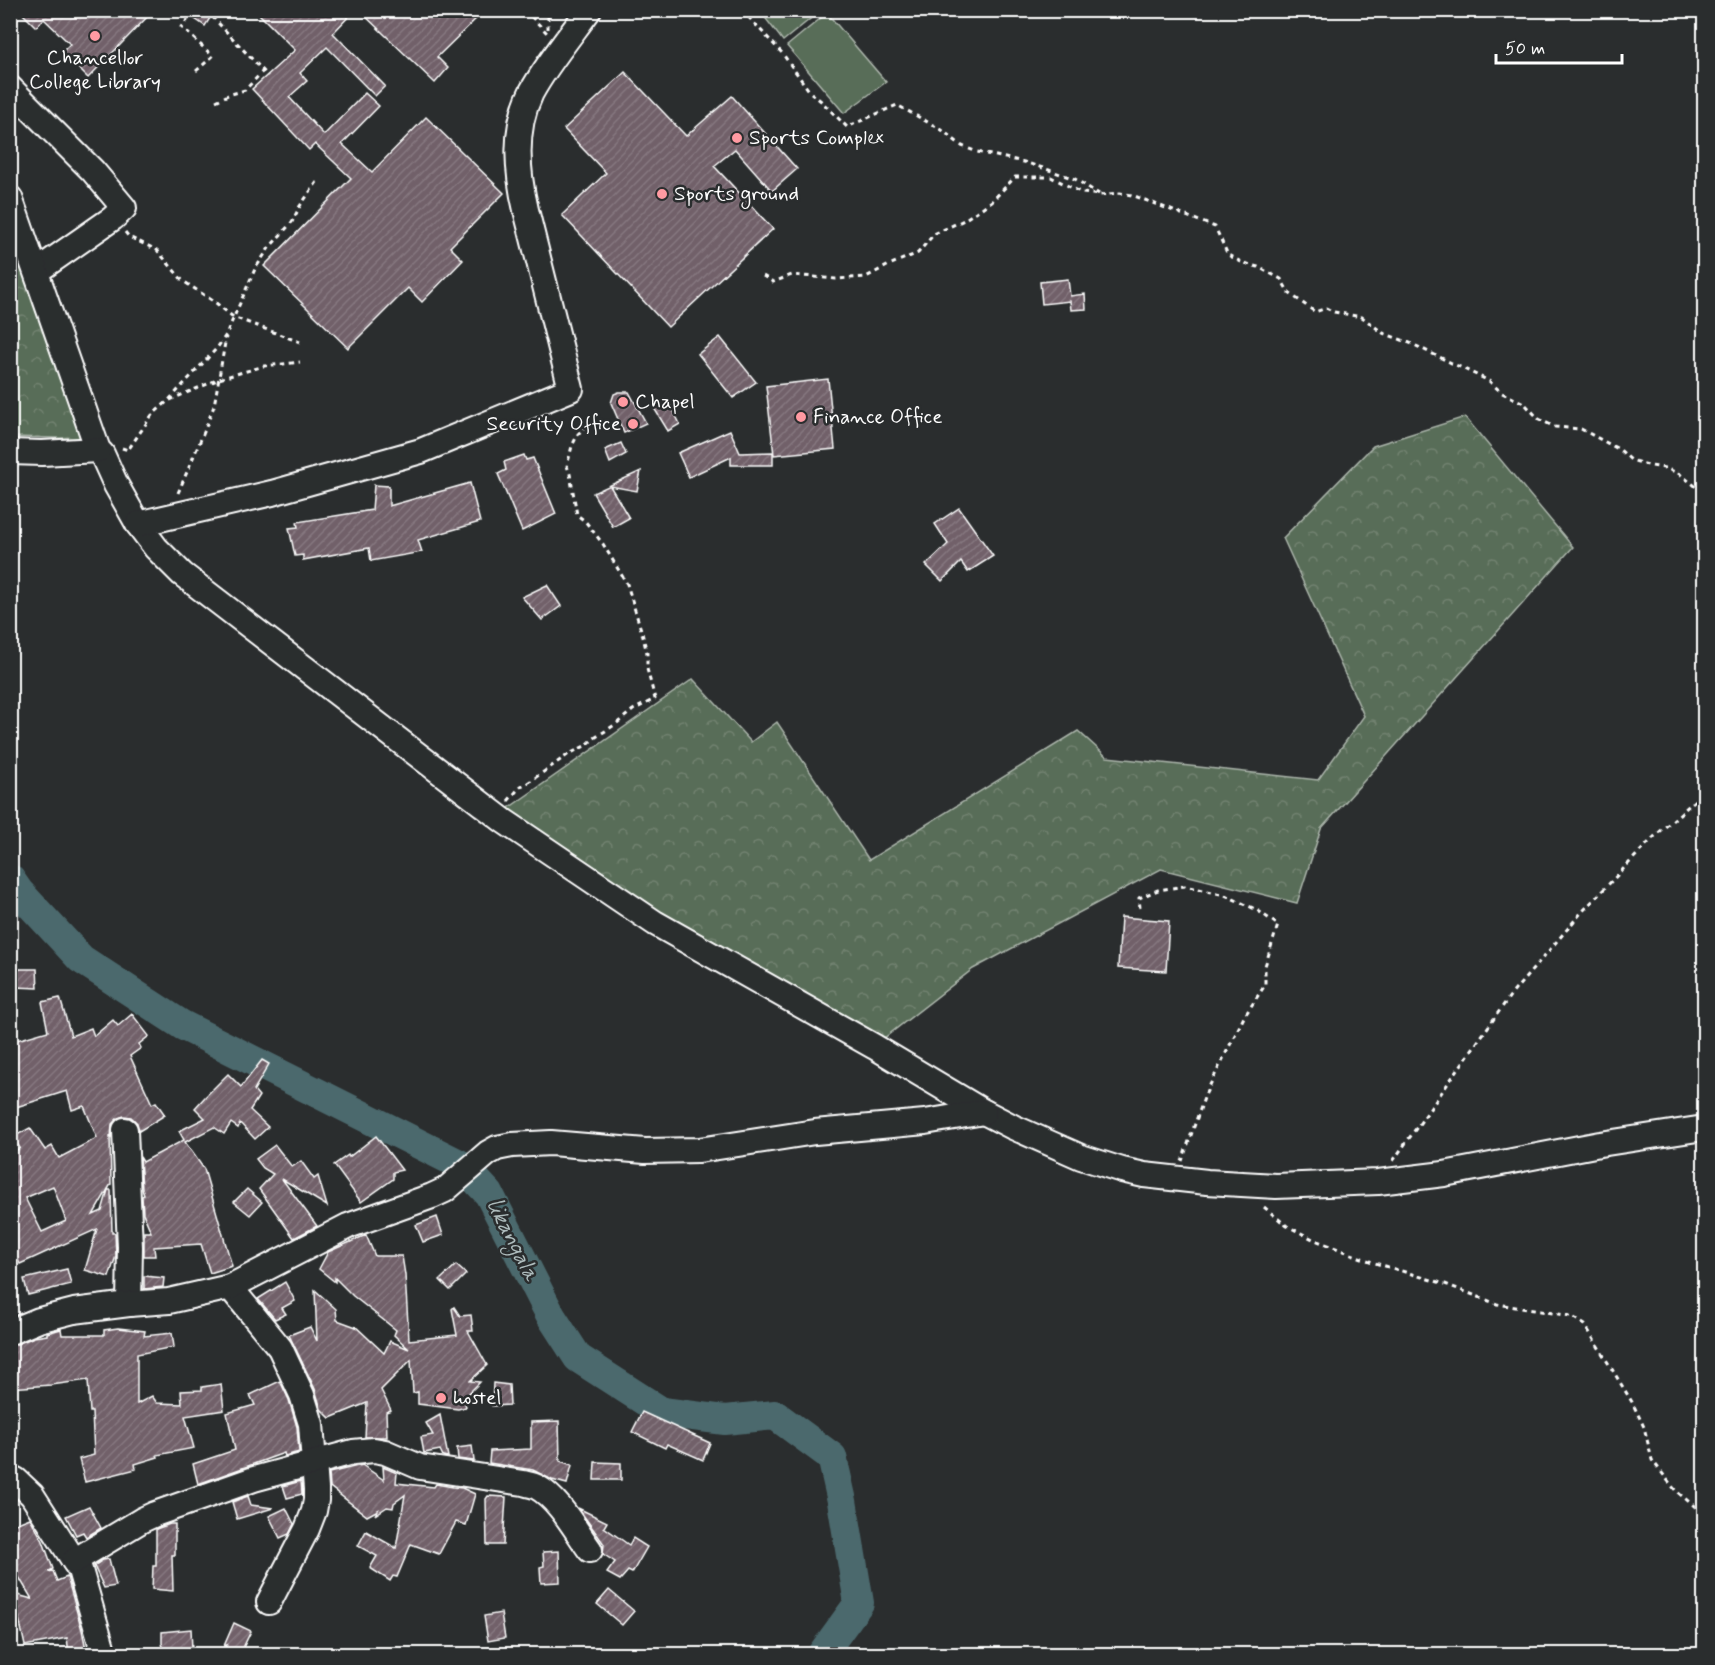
<svg xmlns="http://www.w3.org/2000/svg" width="1715" height="1665" font-family="Mynerve,sans-serif">
	<style>
		.forest { fill: url(#forest-crowns); stroke: #acb6ac; stroke-width: 1.5 }
		.garden { fill: #596d58; stroke: #acb6ac; stroke-width: 1.5 }
		.lines { fill: none; stroke-linecap: round; stroke-linejoin: round }
		.river { stroke: #4b696d; stroke-width: 30 }
		.building { fill: url(#building-hatch); stroke: #fff; stroke-width: 1.5; fill-rule: evenodd }
		.minor-casing { stroke: #fff; stroke-width: 28 }
		.path { stroke: #fff; stroke-width: 3; stroke-dasharray: 4.5 4.5; stroke-linecap: butt }
		.minor { stroke: #2a2d2e; stroke-width: 24 }
		.poi-dot { fill: #ff9aa2; stroke: #2a2d2e; stroke-width: 2 }
		.labels { text-anchor: middle; dominant-baseline: central; stroke-width: 5; stroke-linejoin: round; paint-order: stroke }
		.poi-label { font-size: 21px; fill: #fff; stroke: #2a2d2e; text-anchor: start }
		.water-label { font-size: 22px; font-style: italic; fill: #aebcbd; stroke: #2a2d2e }
	</style>
	<defs>
		<pattern id="forest-crowns" width="20" height="18" patternUnits="userSpaceOnUse" patternTransform="scale(1.5)"><rect width="20" height="18" fill="#596d58"/><path d="M2 6a3 3 0 1 1 6 0M12 15a3 3 0 1 1 6 0" fill="none" stroke="#728371"/></pattern>
		<pattern id="building-hatch" width="6" height="6" patternUnits="userSpaceOnUse" patternTransform="scale(1.5)"><rect width="6" height="6" fill="#716069"/><path d="M-1 1l2-2M0 6l6-6M5 7l2-2" fill="none" stroke="#867880"/></pattern>
	</defs>
	<rect width="100%" height="100%" fill="#2a2d2e"/>
	<filter id="ink" filterUnits="userSpaceOnUse"><feTurbulence type="fractalNoise" baseFrequency=".0167" numOctaves="2"/><feDisplacementMap in="SourceGraphic" scale="12" xChannelSelector="R" yChannelSelector="G"/><feConvolveMatrix kernelMatrix="1 2 1 2 8 2 1 2 1" color-interpolation-filters="sRGB"/></filter>
	<g filter="url(#ink)">
		<g class="forest">
			<path d="M10,206L95,439L11,437Z"/>
			<path d="M1465,417L1573,547L1321,829L1297,903L1161,869L973,969L879,1042L637,909L503,812L693,679L751,742L777,722L869,860L1078,731L1107,757L1318,780L1364,716L1283,538L1373,446Z"/>
		</g>
		<g class="garden">
			<path d="M760,11H820L783,41Z"/>
			<path d="M827,13L886,82L844,113L787,46Z"/>
		</g>
		<g class="lines">
			<path class="river" d="M10,879L19,892L81,959L182,1025L463,1166L489,1194L551,1316L578,1358L662,1412L725,1420L775,1415L832,1457L842,1501L859,1603L822,1654"/>
		</g>
		<g class="building">
			<path d="M19,10H154L88,78L62,52L70,44L44,19L36,27Z"/>
			<path d="M182,10H215L205,26Z"/>
			<path d="M255,10H355L333,33L385,86L375,96L327,47L300,73L307,81L289,97L324,135L365,93L379,106L342,144L372,172L426,117L504,193L450,247L463,260L422,302L408,288L348,348L264,266L351,178L315,144L309,150L252,89L295,50Z"/>
			<path d="M359,10H485L437,57L448,68L435,83Z"/>
			<path d="M625,72L686,136L732,96L797,169L772,191L735,149L714,166L773,229L668,327L562,215L606,173L564,129Z"/>
			<path d="M1068,279L1070,296L1085,294L1086,309L1071,310L1070,301L1042,304L1040,282Z"/>
			<path d="M720,337L756,382L733,398L698,354Z"/>
			<path d="M828,379L835,449L774,455L766,386Z"/>
			<path d="M619,392H629L646,423L624,433L611,403L614,394Z"/>
			<path d="M668,400L680,424L668,431L654,408Z"/>
			<path d="M730,430L740,453L773,452V465H731V457L689,477L678,453Z"/>
			<path d="M621,443L626,454L610,463L605,450Z"/>
			<path d="M524,455L526,460L533,458L556,514L522,531L498,474L506,470L504,462Z"/>
			<path d="M641,471L637,491L610,486L629,518L613,527L593,493Z"/>
			<path d="M470,483L480,522L418,540L422,552L371,561L369,548L303,560V555L295,556L289,528L298,527L297,522L372,510L374,485L389,486V506Z"/>
			<path d="M959,508L993,556L968,572L961,562L942,581L926,565L948,544L935,524Z"/>
			<path d="M547,585L561,606L542,620L522,597Z"/>
			<path d="M1121,917L1169,921L1166,971L1118,968Z"/>
			<path d="M16,969H37L38,988L16,987Z"/>
			<path d="M60,998L71,1036L91,1028L94,1036L113,1020L118,1026L132,1014L149,1036L139,1044L141,1048L130,1056L152,1104L156,1102L165,1115L139,1131L137,1123L131,1117L124,1116L118,1118L112,1124L111,1138L110,1135L111,1184L93,1215L102,1211L108,1190H111L112,1233H115L116,1256L109,1277L85,1270L97,1229L20,1264L10,1246V1154L20,1148L13,1137L30,1128L45,1150L52,1146L59,1158L97,1138L84,1106L72,1110L67,1091L10,1109V1042L48,1031L42,1002ZM53,1186L66,1221L42,1232L25,1198Z"/>
			<path d="M262,1060L269,1064L254,1090L259,1096L250,1110L268,1127L255,1139L240,1123L238,1128L231,1123L224,1134L214,1127L185,1142L204,1169L232,1266L210,1273L201,1244L154,1247L155,1256H144V1232H151L143,1213L142,1196L144,1195L142,1189L140,1157L143,1162L184,1140L179,1131L205,1118L195,1108L205,1097L228,1074L241,1087Z"/>
			<path d="M376,1136L402,1170L393,1172V1179L361,1202L334,1165L348,1155L349,1157Z"/>
			<path d="M275,1145L292,1167L301,1161L314,1179L318,1176L327,1206L282,1179L317,1226L294,1238L259,1189L273,1174L263,1168L256,1159Z"/>
			<path d="M247,1189L262,1202L250,1215L234,1202Z"/>
			<path d="M437,1217L443,1235L423,1242L416,1225Z"/>
			<path d="M366,1235L375,1256H402L405,1275L409,1340L457,1335L452,1309L454,1307L460,1316L471,1315L473,1331H468L487,1365L470,1381L480,1382L464,1398L466,1407L458,1409L418,1404V1392L413,1393L411,1360L381,1390L391,1410L386,1412L387,1437H365L367,1403L330,1418L321,1409L315,1389L289,1335L310,1327L317,1341L315,1290L336,1309L337,1320L356,1327L384,1353L390,1341L409,1349L394,1335L396,1330L353,1296L335,1278V1282L319,1269L328,1252Z"/>
			<path d="M456,1265L466,1274L450,1290L440,1280Z"/>
			<path d="M67,1269L71,1284L28,1295L24,1279Z"/>
			<path d="M144,1276L164,1278L163,1287L144,1289Z"/>
			<path d="M285,1282L295,1301L282,1308L286,1314L275,1319L258,1299Z"/>
			<path d="M118,1328L145,1331L144,1336L172,1333L174,1347L137,1354V1404L152,1396L157,1403L182,1404L181,1391L202,1390V1387L221,1384L224,1410L185,1416L194,1448L157,1455L158,1457L135,1464L136,1469L85,1482L79,1459L94,1455L92,1412H90L88,1380L51,1385L10,1388V1368H13L12,1346L34,1337L47,1335V1333L61,1329L62,1335H104V1330Z"/>
			<path d="M280,1381L289,1400L297,1427L299,1452L285,1456L284,1453L198,1484L193,1464L235,1450L227,1413L255,1405L250,1395Z"/>
			<path d="M493,1383L509,1385L510,1405L492,1406Z"/>
			<path d="M642,1412L710,1443L703,1460L667,1444L665,1448L632,1432Z"/>
			<path d="M440,1415L448,1457L443,1456L440,1450L424,1453L421,1437L433,1435L426,1423Z"/>
			<path d="M559,1421L560,1461L572,1465L567,1484L552,1480L533,1470L489,1463L490,1451L531,1449V1422Z"/>
			<path d="M472,1446L474,1461L458,1459L457,1448Z"/>
			<path d="M595,1462L621,1463V1480H594Z"/>
			<path d="M362,1465L384,1480L383,1467L397,1473L396,1483L434,1487L436,1484L453,1487L462,1488L475,1494L466,1525L456,1522L439,1554L411,1544L397,1577L393,1576L390,1581L370,1568L377,1556L358,1546L366,1531L396,1548L405,1495L394,1503L393,1508L387,1507L375,1515L378,1510L367,1516L330,1487L329,1473Z"/>
			<path d="M301,1481L302,1494L287,1498L283,1486Z"/>
			<path d="M248,1496L251,1505L273,1508L237,1519L232,1502Z"/>
			<path d="M488,1496L506,1497L503,1545H487L486,1499Z"/>
			<path d="M89,1506L101,1528L86,1537L83,1532L76,1535L66,1516Z"/>
			<path d="M286,1508L294,1524L289,1534L280,1538L269,1516Z"/>
			<path d="M578,1508L607,1522L604,1527L629,1545L633,1538L647,1547L632,1573L628,1571L620,1580L607,1573L615,1562L603,1554L604,1544Z"/>
			<path d="M30,1518L43,1541L53,1569L48,1572L53,1571L57,1581L67,1577L82,1630L87,1654H69L67,1638L25,1646L18,1614L10,1612V1593L32,1599L10,1562V1557L17,1554L10,1538V1526Z"/>
			<path d="M170,1524H175V1555H172L173,1591L152,1589L153,1566H156V1529Z"/>
			<path d="M559,1551L560,1582L541,1583L540,1567L544,1566L543,1552Z"/>
			<path d="M109,1559L116,1586L104,1588L94,1566L103,1560Z"/>
			<path d="M609,1590L634,1611L622,1625L597,1604Z"/>
			<path d="M501,1613L505,1638L488,1641L484,1616Z"/>
			<path d="M234,1623L251,1631L240,1654H221L227,1645L224,1646Z"/>
			<path d="M191,1629L192,1649L164,1652L162,1643V1632Z"/>
		</g>
		<g class="lines">
			<g class="minor-casing">
				<g id="minor">
					<path d="M10,88L93,171L124,208L113,218L37,271"/>
					<path d="M10,198L98,450L102,454L116,485L138,524L156,548L182,574L504,821L655,923L875,1047L984,1112L1013,1127L1081,1157L1122,1170L1144,1175L1207,1182L1276,1186L1378,1182L1444,1174L1600,1144L1704,1128"/>
					<path d="M10,452L42,453L98,450"/>
					<path d="M138,524L272,493L421,451L571,389L526,210C517,172 513,130 531,93C546,65 570,36 589,10"/>
					<path d="M125,1130L130,1247L129,1304"/>
					<path d="M230,1287L280,1348L302,1395L311,1424L316,1489V1500L314,1511L307,1529L269,1602"/>
					<path d="M10,1332L39,1320L74,1311L129,1304L169,1301L230,1287L348,1226L432,1196L445,1190L488,1153L497,1148L512,1145L551,1143L645,1151L699,1150L815,1132L925,1122L984,1112"/>
					<path d="M10,1477L16,1480L32,1495L80,1570L104,1654"/>
					<path d="M74,1561L142,1520L155,1514L254,1479L353,1452L374,1450L385,1452L420,1467L523,1483C527,1484 533,1485 537,1487C559,1499 576,1531 590,1550"/>
				</g>
			</g>
			<g class="path">
				<path d="M206,10L268,76"/>
				<path d="M525,10L547,33"/>
				<path d="M742,10L782,53L810,92L821,101L847,127L897,105L942,130L962,146L977,152L1024,162L1049,170L1075,179L1099,194"/>
				<path d="M548,29V10"/>
				<path d="M196,71L213,56L181,27L197,10"/>
				<path d="M216,101L228,95L245,90L263,71"/>
				<path d="M125,232L129,237L157,250L183,281L216,303L233,317L300,342"/>
				<path d="M763,276L773,282L792,275L836,279L866,277L889,265L918,253L934,234L964,220L992,201L1015,177H1051L1082,193L1100,195L1120,193L1132,195L1215,227L1228,255L1241,262L1258,267L1281,279L1289,293L1315,312L1326,308L1334,312L1362,317L1383,333L1410,343L1489,381L1502,393L1524,403L1539,419L1555,427L1581,429L1620,450L1631,460L1651,466L1665,468L1680,474L1704,493"/>
				<path d="M170,400L219,379L264,366L300,362"/>
				<path d="M122,448L128,450L152,415L168,401L217,348L226,335L255,269L269,248L292,222L300,206L317,182"/>
				<path d="M178,493L204,432L214,406L226,337"/>
				<path d="M508,801L521,786L529,782L569,754L587,745L593,739L616,724L633,710L655,699L647,669V653L642,633L627,584L603,544L585,521L577,515L570,474L567,466L572,446L578,434L584,428"/>
				<path d="M1140,908L1139,898L1158,890L1185,886L1225,895L1257,910L1278,925L1265,966V985L1244,1017L1205,1095L1182,1161"/>
				<path d="M1393,1161L1510,996L1581,913L1653,838L1704,792"/>
				<path d="M1264,1207L1287,1226L1315,1240L1375,1263L1445,1284L1497,1304L1571,1316L1585,1325L1632,1402L1644,1427L1652,1460L1676,1491L1704,1514"/>
			</g>
			<use href="#minor" class="minor"/>
		</g>
	</g>
	<g class="poi-dot">
		<circle cx="95" cy="36" r="6"/>
		<circle cx="737" cy="138" r="6"/>
		<circle cx="662" cy="194" r="6"/>
		<circle cx="623" cy="402" r="6"/>
		<circle cx="801" cy="417" r="6"/>
		<circle cx="633" cy="424" r="6"/>
		<circle cx="441" cy="1398" r="6"/>
	</g>
	<g class="labels">
		<g class="poi-label">
			<text x="95" y="58" text-anchor="middle">Chancellor<tspan x="95" dy="24">College Library</tspan></text>
			<text x="749" y="138">Sports Complex</text>
			<text x="674" y="194">Sports ground</text>
			<text x="635" y="402">Chapel</text>
			<text x="813" y="417">Finance Office</text>
			<text x="621" y="424" text-anchor="end">Security Office</text>
			<text x="453" y="1398">hostel</text>
		</g>
		<g class="water-label">
			<text transform="translate(512 1240) rotate(63)">likangala</text>
		</g>
	</g>
	<rect width="1715" height="1665" fill="none" stroke="#2a2d2e" stroke-width="36"/>
	<rect x="18" y="18" width="1679" height="1629" fill="none" stroke="#fff" stroke-width="2" filter="url(#ink)"/>
	<path d="M1496 54v9h126v-9" fill="none" stroke="#ffffff" stroke-width="3"/>
	<text x="1505" y="54" font-size="18" fill="#ffffff" stroke="#2a2d2e" stroke-width="4.5" paint-order="stroke">50 m</text>
</svg>
